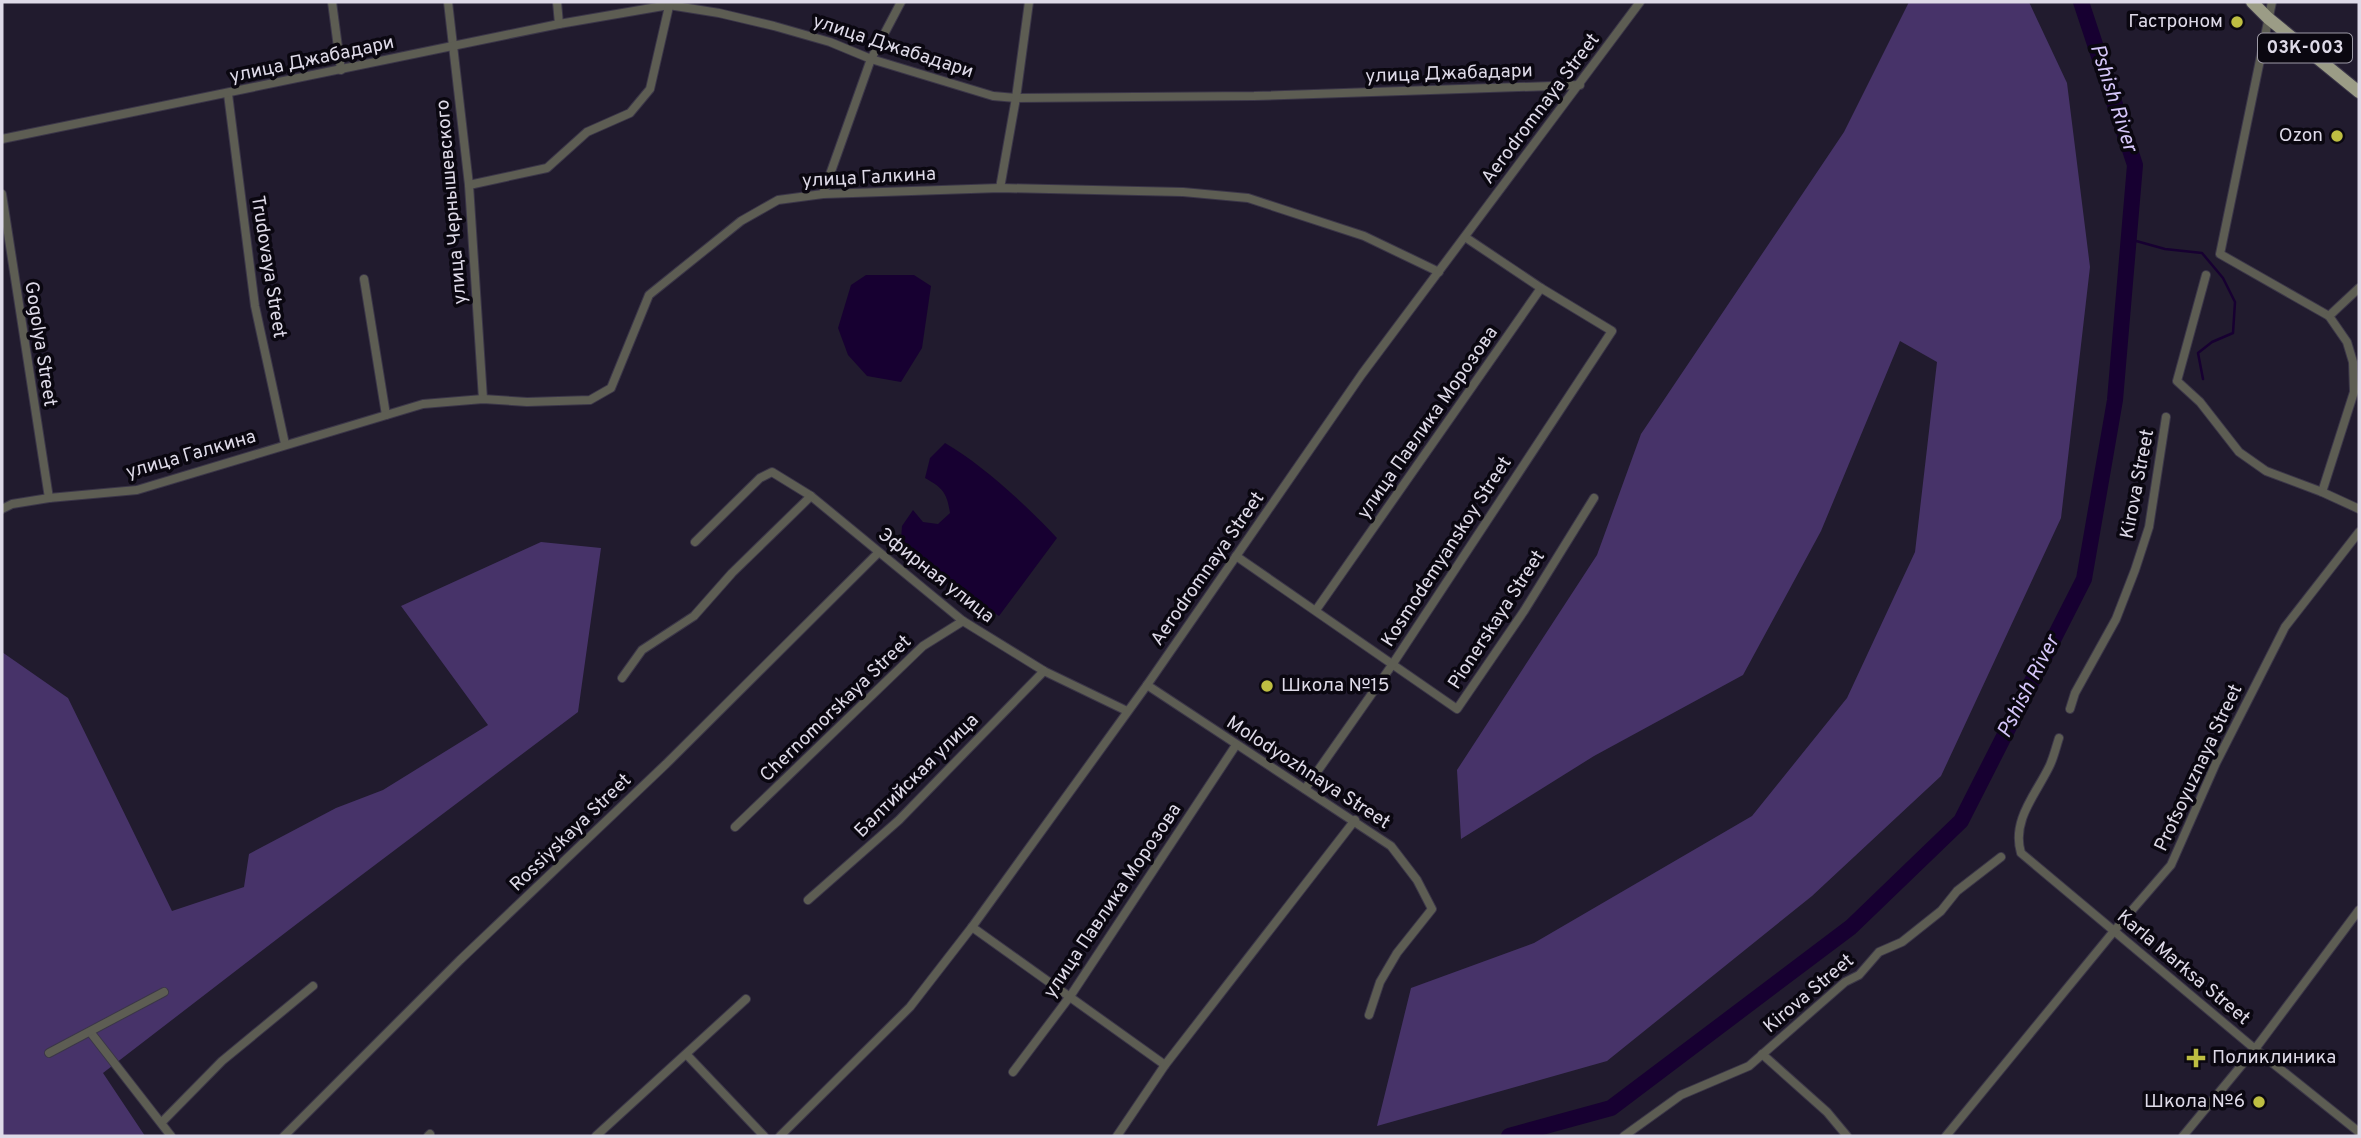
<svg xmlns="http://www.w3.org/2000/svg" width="2361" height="1138" font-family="Overpass,sans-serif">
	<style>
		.green { fill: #473369 }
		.water { fill: #170031 }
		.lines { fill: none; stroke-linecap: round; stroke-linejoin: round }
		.stream { stroke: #170031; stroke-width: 2.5 }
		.river { stroke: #170031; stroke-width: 16 }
		.minor-casing { stroke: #3b3648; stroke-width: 10 }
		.primary-casing { stroke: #3b3648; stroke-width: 14 }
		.minor { stroke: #5d5d53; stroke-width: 8 }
		.primary { stroke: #9b9c86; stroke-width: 12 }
		.poi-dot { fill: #bebe42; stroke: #0a0710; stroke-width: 2.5 }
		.labels { text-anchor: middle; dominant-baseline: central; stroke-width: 7; stroke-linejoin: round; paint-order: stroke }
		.shield { fill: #0a0710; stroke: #9e9ba7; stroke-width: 2 }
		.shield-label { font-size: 18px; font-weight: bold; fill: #dedae8 }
		.poi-label { font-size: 19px; fill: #dedae8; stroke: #0a0710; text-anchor: end }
		.street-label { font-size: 19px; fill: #dedae8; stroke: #0a0710 }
		.water-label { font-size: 21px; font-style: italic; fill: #d5c6f9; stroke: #0a0710 }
	</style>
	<rect width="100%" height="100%" fill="#211b2e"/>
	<g class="green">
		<path d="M1909,2H2029L2067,83L2090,267L2061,518L1941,776L1812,896L1607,1061L1377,1126L1411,988L1534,943L1752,816L1847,698L1915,552L1937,362L1900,341L1821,531L1743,675L1594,756L1461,839L1457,770L1597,555L1641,434L1844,132Z"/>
		<path d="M541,542L601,548L578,712L298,923L103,1073L145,1136H2V652L68,698L172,911L244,887L249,854L336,808L383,790L488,725L401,606Z"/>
	</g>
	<g class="water">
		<path d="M866,275H914L931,286L922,348L901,382L867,376L848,355L838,328L851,285Z"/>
		<path d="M945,443C983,465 1027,506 1057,538L999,616L913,561L901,539L902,526L913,510L923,522L938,524L950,513C947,493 943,488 925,478L930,458Z"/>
	</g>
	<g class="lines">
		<path class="stream" d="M2129,239L2165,249L2202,253L2223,278L2235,302L2233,333L2212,342L2198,353L2203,379"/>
		<path class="river" d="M1509,1136L1611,1108L1851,927L1961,821L2084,579L2115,400L2135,165L2081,2"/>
		<g class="minor-casing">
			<g id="minor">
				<path d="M332,2L341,70"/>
				<path d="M448,2L469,185L483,399"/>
				<path d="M557,2L559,24"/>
				<path d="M2272,2L2220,254L2329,316L2347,342L2353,362L2354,392L2322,492"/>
				<path d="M228,94L255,306L285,444"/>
				<path d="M2,139L559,24L669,5L719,13L774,26L830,42L871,59L993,96L1016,98L1254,96L1580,85"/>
				<path d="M469,185L547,168L587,132L630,113L650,89L670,2"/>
				<path d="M1000,188L1016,98L1029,2"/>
				<path d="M2,194L49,498"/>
				<path d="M823,194L871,59L901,2"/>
				<path d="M2206,275L2177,381L2200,402L2239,452L2266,471L2322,492L2359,509"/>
				<path d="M364,279L386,415"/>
				<path d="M2329,316L2359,288"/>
				<path d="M2,509L12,504L49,498L137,490L423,404L483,399L527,402L590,400L611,388L649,295L741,221L778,200L823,194L1000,188L1183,192L1248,198L1364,236L1439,272"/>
				<path d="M695,542L760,478L772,472L811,496L963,621L1044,671L1127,711"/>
				<path d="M1236,556L1457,709L1524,611L1594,498"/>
				<path d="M1316,610L1541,288"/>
				<path d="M622,678L642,650L694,616L732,573L811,496"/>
				<path d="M1147,685L1391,846L1417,880L1432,909L1397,953L1380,982L1369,1015"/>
				<path d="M2070,709L2075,693L2116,619L2135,570L2149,527L2166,417"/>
				<path d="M2059,738C2056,747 2054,756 2050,765C2037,793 2011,820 2021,853L2255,1049L2359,1132"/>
				<path d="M1305,789L1392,665L1612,331L1541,288L1465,237"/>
				<path d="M735,827L923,646L963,621"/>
				<path d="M808,900L899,820L1044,671"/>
				<path d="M972,927L1165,1065"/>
				<path d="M91,1033L171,1136"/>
				<path d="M49,1053L164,992"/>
				<path d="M1762,1054L1827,1112L1847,1136"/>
				<path d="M687,1055L764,1136"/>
				<path d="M1013,1072L1071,995L1236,745"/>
				<path d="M162,1122L222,1061L313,986"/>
				<path d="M284,1136L460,960L666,764L878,553"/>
				<path d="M428,1136L430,1134"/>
				<path d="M596,1136L746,999"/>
				<path d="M780,1136L910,1007L972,927L1147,685L1362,374L1640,2"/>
				<path d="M1117,1136L1165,1065L1355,820"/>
				<path d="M1624,1136L1681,1095L1749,1066L1845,982L1859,975L1879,952L1902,942L1941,911L1957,891L2001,857"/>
				<path d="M1946,1136L2114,931L2171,865L2216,763L2285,627L2359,532"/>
				<path d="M2183,1136L2255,1049L2359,910"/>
			</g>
		</g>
		<g class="primary-casing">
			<path id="primary" d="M2252,2L2268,18L2359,92"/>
		</g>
		<use href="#minor" class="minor"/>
		<use href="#primary" class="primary"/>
	</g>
	<g class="poi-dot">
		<circle cx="2237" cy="22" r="7"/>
		<circle cx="2337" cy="136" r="7"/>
		<circle cx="1267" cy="686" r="7"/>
		<path d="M2192.5 1047.5h7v7h7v7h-7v7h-7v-7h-7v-7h7z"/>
		<circle cx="2259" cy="1102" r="7"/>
	</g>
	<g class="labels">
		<rect class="shield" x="2258" y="33.5" width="94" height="29" rx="5"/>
		<g class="shield-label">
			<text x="2305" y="48">03К-003</text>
		</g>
		<g class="poi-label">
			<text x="2223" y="22">Гастроном</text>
			<text x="2323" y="136">Ozon</text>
			<text x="1281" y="686" text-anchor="start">Школа №15</text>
			<text x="2212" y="1058" text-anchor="start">Поликлиника</text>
			<text x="2245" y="1102">Школа №6</text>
		</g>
		<g class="street-label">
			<text transform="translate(893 47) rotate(18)">улица Джабадари</text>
			<text transform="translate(312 60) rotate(-12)">улица Джабадари</text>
			<text transform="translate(1449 74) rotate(-2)">улица Джабадари</text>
			<text transform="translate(1541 109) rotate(-53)">Aerodromnaya Street</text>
			<text transform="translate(869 178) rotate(-3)">улица Галкина</text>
			<text transform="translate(452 202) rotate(-95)">улица Чернышевского</text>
			<text transform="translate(268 267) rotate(81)">Trudovaya Street</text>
			<text transform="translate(40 344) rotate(81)">Gogolya Street</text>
			<text transform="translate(1428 423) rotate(-55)">улица Павлика Морозова</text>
			<text transform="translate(191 455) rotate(-16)">улица Галкина</text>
			<text transform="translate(2138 484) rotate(-79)">Kirova Street</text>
			<text transform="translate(1447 552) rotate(-57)">Kosmodemyanskoy Street</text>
			<text transform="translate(1208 569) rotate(-55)">Aerodromnaya Street</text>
			<text transform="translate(936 576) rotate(38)">Эфирная улица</text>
			<text transform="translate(1497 620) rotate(-57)">Pionerskaya Street</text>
			<text transform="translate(836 709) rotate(-44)">Chernomorskaya Street</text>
			<text transform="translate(2199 768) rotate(-65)">Profsoyuznaya Street</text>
			<text transform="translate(1308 773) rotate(33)">Molodyozhnaya Street</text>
			<text transform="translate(917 776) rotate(-45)">Балтийская улица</text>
			<text transform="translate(571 833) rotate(-44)">Rossiyskaya Street</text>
			<text transform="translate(1113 901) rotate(-56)">улица Павлика Морозова</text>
			<text transform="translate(2183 968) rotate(40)">Karla Marksa Street</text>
			<text transform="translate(1809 994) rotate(-40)">Kirova Street</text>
		</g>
		<g class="water-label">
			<text transform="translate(2113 98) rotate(72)">Pshish River</text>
			<text transform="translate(2029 687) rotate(-63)">Pshish River</text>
		</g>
	</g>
	<rect width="2361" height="1138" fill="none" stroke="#dedae8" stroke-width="7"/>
</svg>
